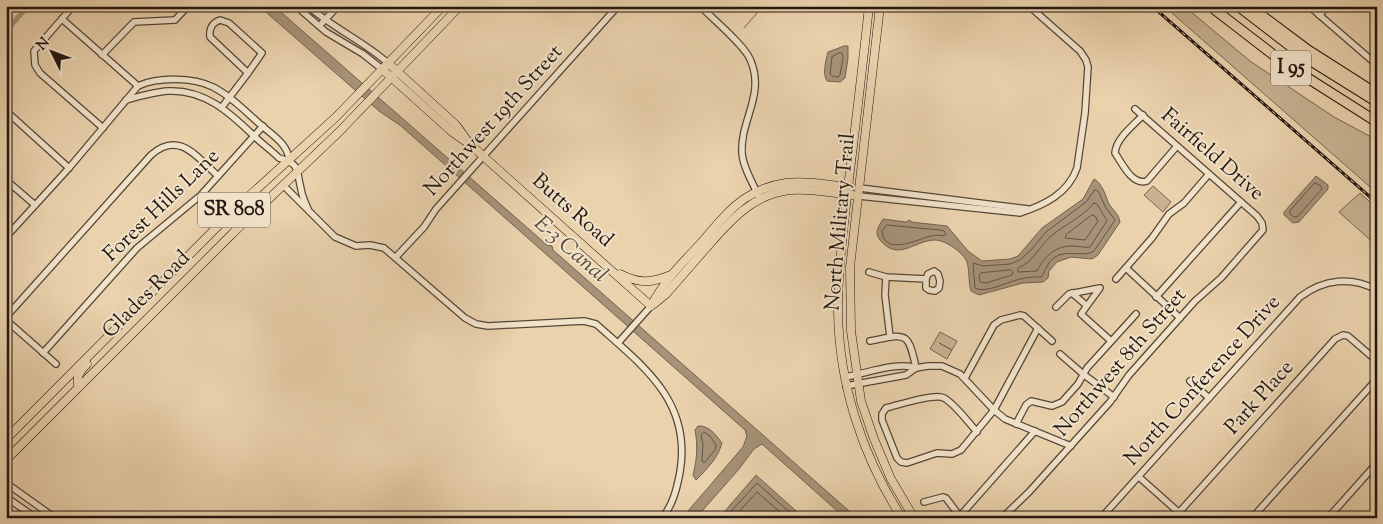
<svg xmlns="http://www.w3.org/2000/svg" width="1383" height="524" font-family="'Sorts Mill Goudy',serif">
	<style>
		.green { fill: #c8b292; stroke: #766451 }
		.water { fill: #a69278; stroke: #72614e }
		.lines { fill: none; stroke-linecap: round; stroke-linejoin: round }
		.shore { stroke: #645444; stroke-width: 1 }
		.stream { stroke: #72614e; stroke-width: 1 }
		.canal { stroke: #a69278; stroke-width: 5 }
		.minor-casing { stroke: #554637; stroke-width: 8 }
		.major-casing { stroke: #231710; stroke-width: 9 }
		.highway-casing { stroke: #231710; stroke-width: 11 }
		.minor { stroke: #f1e2ca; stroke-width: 5.5 }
		.major { stroke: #ead2ad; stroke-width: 8 }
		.highway { stroke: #ead2ad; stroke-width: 9 }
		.rail-casing { stroke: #231710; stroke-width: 3 }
		.rail { stroke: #f1e2ca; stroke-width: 1; stroke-dasharray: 4; stroke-linecap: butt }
		.labels { text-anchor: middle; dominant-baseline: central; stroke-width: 4; stroke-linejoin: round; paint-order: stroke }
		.shield { fill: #f1e2ca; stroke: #615448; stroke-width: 1 }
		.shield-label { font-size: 20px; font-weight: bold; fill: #231710 }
		.street-label { font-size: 21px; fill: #231710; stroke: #f1e2ca }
		.water-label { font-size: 22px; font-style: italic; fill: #57483a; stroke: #f1e2ca }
	</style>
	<rect width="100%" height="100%" fill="#ead2ad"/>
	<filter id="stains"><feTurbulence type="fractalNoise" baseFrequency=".004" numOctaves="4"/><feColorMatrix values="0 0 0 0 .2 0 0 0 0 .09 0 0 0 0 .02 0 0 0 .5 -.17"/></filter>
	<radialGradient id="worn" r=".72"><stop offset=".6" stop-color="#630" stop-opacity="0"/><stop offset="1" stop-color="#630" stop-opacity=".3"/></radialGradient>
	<g class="green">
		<path d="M1164,6H1184L1250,61L1334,117L1377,140V193Z"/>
		<path d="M1153,186L1171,202L1163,212L1144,195Z"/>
		<path d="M1360,193L1377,208V246L1339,212Z"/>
		<path d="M940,332L957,341L952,350L939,343L952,350L947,359L930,349Z"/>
	</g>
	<g class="water">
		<path d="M259,6H274L547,245L552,246L553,250L857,518H845L762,444L754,449L739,469L696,518H682L743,447L747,436L745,430L401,126L379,111Z"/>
		<path d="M844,46H848V58L845,78L840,82L827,81C822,74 826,60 828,52Z"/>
		<path d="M1316,176L1328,185V189L1299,222L1293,223L1284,215V212Z"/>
		<path d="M1094,179C1103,184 1105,195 1109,204C1113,210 1119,214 1120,222L1098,255L1092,259L1071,257L1057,262L1049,271L1048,278L1043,282L1023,283L979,295L971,291C968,283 970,267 966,260C962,252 944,239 934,240C914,241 898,262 880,240C874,233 878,227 883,219L906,222L910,220L911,222L947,226L968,251L982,261L1010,259L1018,256L1042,228L1083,199Z"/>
		<path d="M698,426C709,425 716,435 722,443C718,458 707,469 696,480L693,475C697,459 698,446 695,430Z"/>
		<path d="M756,475L804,518H719Z"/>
	</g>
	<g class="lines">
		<g class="shore">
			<path d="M839,53H842L843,58L840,75L838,77L832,76L830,74L832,57Z"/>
			<path d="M1315,183L1321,186L1322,189L1297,217H1294L1290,214V211Z"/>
			<path d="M1095,190L1098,191L1106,208L1115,220L1094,251C1084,258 1068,249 1055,257C1047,262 1046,271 1041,277C1034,277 1027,277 1021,279C1009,281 986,294 975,288L973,263L983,266L1010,264L1020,260L1031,250L1046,232L1086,202Z"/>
			<path d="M1094,203L1097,204L1107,221L1090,247C1084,248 1079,246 1073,246C1056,245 1044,257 1037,271L1018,272V268C1033,262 1039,247 1051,236C1064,225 1083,217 1094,203Z"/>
			<path d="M1092,215L1095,216L1098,221L1085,240L1065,238L1066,235Z"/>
			<path d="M887,225L940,230L944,231L946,234L943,236C939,235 936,235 931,236C918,239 884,257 882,231Z"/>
			<path d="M1011,270L1013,272L1012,275L986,283L980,282L979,275L981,273Z"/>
			<path d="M704,432L710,436L716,445L715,450L704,463L702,461L703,445L701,435Z"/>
			<path d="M725,518L757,483L796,518"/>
			<path d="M733,518L757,492L787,518"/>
		</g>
		<path class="stream" d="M744,28L763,6"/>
		<path class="canal" d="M6,31L28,6"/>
		<g class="minor-casing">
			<g id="minor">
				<path d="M73,6L34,51L35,65L40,73L103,128"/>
				<path d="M296,6L326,32L363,54L382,69"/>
				<path d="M308,6C333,28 363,41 388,63"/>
				<path d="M700,6C713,19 744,45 750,59C766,94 740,120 742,153C743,168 754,185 760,199"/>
				<path d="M1309,6L1377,65"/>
				<path d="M1319,15L1328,6"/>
				<path d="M62,19L138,86"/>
				<path d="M220,20L229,23L262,53L248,73L210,37C209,28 212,23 220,20Z"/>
				<path d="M322,23L338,6"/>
				<path d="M102,55L134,22L175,20L188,6"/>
				<path d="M126,100C140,96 154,92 168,91C204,89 229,112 253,135C261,143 271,150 279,158C301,164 296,170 301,189C302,196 305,202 308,209"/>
				<path d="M222,107L248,73"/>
				<path d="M6,111L69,168"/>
				<path d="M1143,115C1133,126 1116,138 1115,153C1122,163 1132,186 1147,181L1177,146"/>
				<path d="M6,180L35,205"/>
				<path d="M283,185L335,237L356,246L370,245L384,248L465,318L476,324L488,326L584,321L596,324C643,366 692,401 680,472C677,488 673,505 662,518"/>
				<path d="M860,188L1028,209"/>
				<path d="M859,196L1020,213C1044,205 1068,194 1077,168L1085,113L1088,67L1086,60L1080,51L1029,6"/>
				<path d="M6,237L69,168L138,86C158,77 193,77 213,87C231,96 246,112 261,125C272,135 288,144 289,160"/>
				<path d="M396,257L424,227L436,209L618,6"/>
				<path d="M1126,268L1180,318"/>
				<path d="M869,272L886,277L926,279V288L929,290L935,291L939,288L940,281L938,274L934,271L928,274L926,279"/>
				<path d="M886,277L885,295L890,337"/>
				<path d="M1116,279L1152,238L1169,214L1184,203L1209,174"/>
				<path d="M1072,293L1086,305"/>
				<path d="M1156,297L1241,202"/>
				<path d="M1056,307L1069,294L1100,288L1081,314L1111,341"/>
				<path d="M6,317L151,155C179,130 197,157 218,176"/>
				<path d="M6,320L56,364"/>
				<path d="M870,341C906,334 908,330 916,368"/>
				<path d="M618,343L651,306"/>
				<path d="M43,353L137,248L201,195L263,126"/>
				<path d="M1060,354L1083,374L1114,397"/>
				<path d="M845,377C864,374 899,361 916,368"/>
				<path d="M965,378L994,325L1001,320L1020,315L1024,316L1052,341"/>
				<path d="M1190,381L1209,398"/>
				<path d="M846,386L906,375L916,368L928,366H942L960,374L994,410L1005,419L1071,446"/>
				<path d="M1016,424L1026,405L1031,401L1052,406L1062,402L1078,384L1087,368L1136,314"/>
				<path d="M977,432C968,422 955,404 944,398C934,393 899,405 886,408L882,414V420L897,458L901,462L907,463L937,453L952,454L961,450L994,410L1038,328"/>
				<path d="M1139,477L1185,518"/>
				<path d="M6,483L55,518"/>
				<path d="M6,497L36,518"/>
				<path d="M924,502L943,497L946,498L961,518"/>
				<path d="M960,516L1035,431"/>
				<path d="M1002,518L1029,492L1110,402L1129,375L1195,301L1221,278L1263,230L1262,223L1257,216L1135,109"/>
				<path d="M1101,518L1300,297C1324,279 1351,276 1377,290"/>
				<path d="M1174,518L1335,339L1343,335L1348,336L1377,361"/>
				<path d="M1252,518L1377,379"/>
				<path d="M1328,518L1377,463"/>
			</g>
		</g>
		<g class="major-casing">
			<g id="major">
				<path d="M869,6C863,64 856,121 849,179C844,223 838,267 838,311C839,384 862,456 902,518"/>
				<path d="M880,6L850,267L851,331L861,401L874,439L891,479L914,518"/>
				<path d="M388,63L456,125L469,143L484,157L651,306"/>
				<path d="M382,69L451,131L465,141"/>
				<path d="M620,274C640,284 651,283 671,275"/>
				<path d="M654,304L666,294C680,278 693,263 707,247C730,221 753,194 790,190C811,188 832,193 852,195"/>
				<path d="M651,306C664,281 682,263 701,243C714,228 727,211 744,199C756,191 771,185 786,183C808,180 830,186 851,187"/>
				<path d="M79,387C75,378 80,371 87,364"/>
				<path d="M6,439L237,207L336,117L443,6"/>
				<path d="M6,460L232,234L339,132L460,6"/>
			</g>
		</g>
		<g class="highway-casing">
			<g id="highway">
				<path d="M1210,6L1284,63L1377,122"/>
				<path d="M1238,6L1303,56L1377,102"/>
				<path d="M1249,6L1308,50L1377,94"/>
			</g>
		</g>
		<use href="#minor" class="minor"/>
		<use href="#major" class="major"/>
		<use href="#highway" class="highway"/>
		<g class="rail-casing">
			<path id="rail" d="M1152,6L1377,203"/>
		</g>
		<use href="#rail" class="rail"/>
	</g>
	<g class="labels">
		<g class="shield">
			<rect x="1271" y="50.5" width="40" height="35" rx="4"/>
			<rect x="198" y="192.5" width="72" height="35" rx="4"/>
		</g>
		<g class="shield-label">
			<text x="1291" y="68">I 95</text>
			<text x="234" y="210">SR 808</text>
		</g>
		<g class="street-label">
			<text transform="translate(494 121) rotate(-48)">Northwest 19th Street</text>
			<text transform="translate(1212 155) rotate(41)">Fairfield Drive</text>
			<text transform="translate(162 206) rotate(-44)">Forest Hills Lane</text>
			<text transform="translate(572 211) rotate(41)">Butts Road</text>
			<text transform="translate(841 222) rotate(-85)">North Military Trail</text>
			<text transform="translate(147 295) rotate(-45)">Glades Road</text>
			<text transform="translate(1121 363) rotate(-49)">Northwest 8th Street</text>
			<text transform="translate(1203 381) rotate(-48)">North Conference Drive</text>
			<text transform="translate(1260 398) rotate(-48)">Park Place</text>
		</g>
		<g class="water-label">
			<text transform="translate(570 250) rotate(41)">E-3 Canal</text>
		</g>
	</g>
	<rect width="1383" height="524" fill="none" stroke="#ead2ad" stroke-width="25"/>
	<rect x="8" y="8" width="1368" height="509" fill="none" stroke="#231710" stroke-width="2.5"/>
	<rect x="12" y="12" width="1358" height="499" fill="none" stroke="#231710"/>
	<g transform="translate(52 52) rotate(312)" stroke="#f1e2ca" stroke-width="4" paint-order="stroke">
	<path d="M0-4L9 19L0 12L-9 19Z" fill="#231710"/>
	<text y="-8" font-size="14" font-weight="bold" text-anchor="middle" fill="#231710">N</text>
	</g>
	<rect width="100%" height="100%" filter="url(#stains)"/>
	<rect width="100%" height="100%" fill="url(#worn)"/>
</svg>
